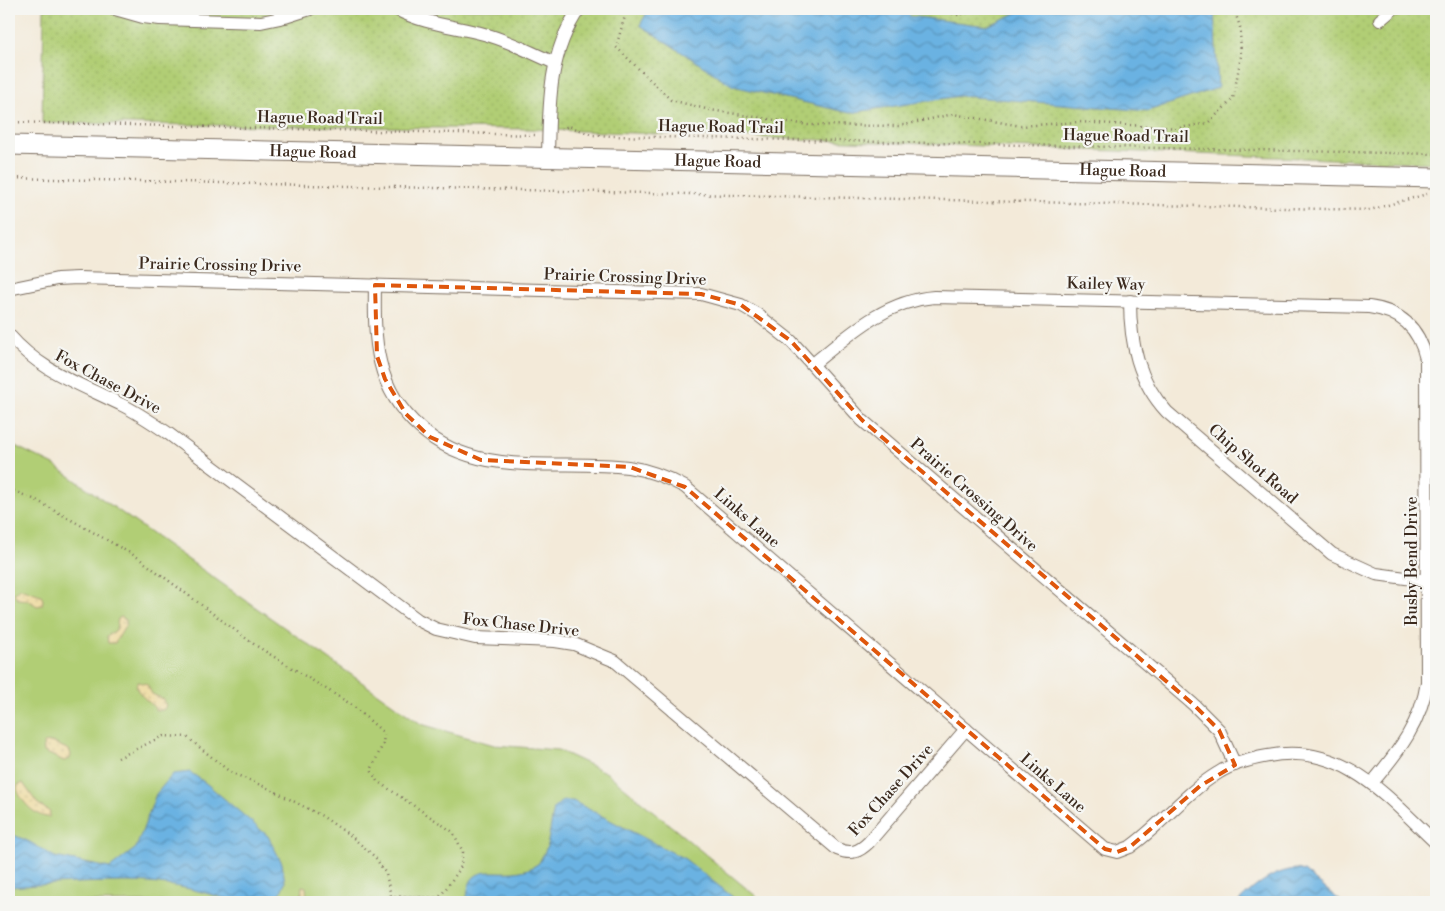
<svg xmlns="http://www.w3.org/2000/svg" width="1445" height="911" font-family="'Libre Bodoni',serif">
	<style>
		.grass { fill: #b1ce75; stroke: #767c4a }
		.sand { fill: url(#sand-dots); stroke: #94825e }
		.park { fill: url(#park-dots); stroke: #767c4a }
		.water { fill: url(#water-waves); stroke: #526e80 }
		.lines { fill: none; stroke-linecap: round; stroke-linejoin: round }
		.street-casing { stroke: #7b6d5f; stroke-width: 14 }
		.secondary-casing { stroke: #7b6d5f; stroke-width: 21 }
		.path { stroke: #7b6d5f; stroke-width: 2.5; stroke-dasharray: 1 4; stroke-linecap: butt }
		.street { stroke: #fff; stroke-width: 12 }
		.secondary { stroke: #fff; stroke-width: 19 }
		.marked { fill: none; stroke: #df570d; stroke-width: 4; stroke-dasharray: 10 6; stroke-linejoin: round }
		.labels { text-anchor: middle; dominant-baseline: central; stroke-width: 4.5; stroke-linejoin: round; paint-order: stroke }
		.street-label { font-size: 16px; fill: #3b2a1e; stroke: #f6f6f2 }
	</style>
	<defs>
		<pattern id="sand-dots" width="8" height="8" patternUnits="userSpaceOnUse" patternTransform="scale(1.25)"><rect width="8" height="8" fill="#eeda9e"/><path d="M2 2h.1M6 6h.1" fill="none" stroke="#cdbb88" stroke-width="1.8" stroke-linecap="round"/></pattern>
		<pattern id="park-dots" width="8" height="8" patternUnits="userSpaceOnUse" patternTransform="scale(1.25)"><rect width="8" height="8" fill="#b1ce75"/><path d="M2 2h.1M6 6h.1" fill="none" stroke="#99b165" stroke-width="1.8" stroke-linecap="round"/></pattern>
		<pattern id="water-waves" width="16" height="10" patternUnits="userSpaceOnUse" patternTransform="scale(1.25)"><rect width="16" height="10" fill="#6ab2e2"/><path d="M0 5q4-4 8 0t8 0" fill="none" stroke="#5891b7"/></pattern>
	</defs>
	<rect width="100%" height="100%" fill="#f6f6f2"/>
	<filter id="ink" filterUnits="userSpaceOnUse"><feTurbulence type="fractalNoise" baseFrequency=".02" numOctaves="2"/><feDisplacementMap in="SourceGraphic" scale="10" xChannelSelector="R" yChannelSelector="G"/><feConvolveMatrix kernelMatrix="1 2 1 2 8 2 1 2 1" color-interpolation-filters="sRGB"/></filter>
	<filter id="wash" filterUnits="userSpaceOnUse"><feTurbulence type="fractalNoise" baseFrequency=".0096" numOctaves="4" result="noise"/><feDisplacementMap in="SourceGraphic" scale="20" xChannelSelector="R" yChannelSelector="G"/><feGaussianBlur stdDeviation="1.12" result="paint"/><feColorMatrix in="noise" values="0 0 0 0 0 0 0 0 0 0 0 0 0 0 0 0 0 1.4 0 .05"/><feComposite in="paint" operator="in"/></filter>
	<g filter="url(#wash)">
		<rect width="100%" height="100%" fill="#f3ead9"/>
		<path class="grass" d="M9,443L54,465L421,724L494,745L558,750L607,773L763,902H9Z"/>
		<g class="sand">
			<path d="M20,588L41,595L43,600L42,605L37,606L28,600L17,599L14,593Z"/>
			<path d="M121,617L126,620V625L115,643H108L107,636L116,630L118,619Z"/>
			<path d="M138,682L147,684L152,694L163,699L166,706L163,710H156C150,701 138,696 136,685Z"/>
			<path d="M52,742L69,750L71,754L70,759L64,761L44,752L43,743Z"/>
			<path d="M23,783L37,803L50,812L49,817C36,818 17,798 17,786Z"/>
			<path d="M302,886L306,887L307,902H301Z"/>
		</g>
		<path class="park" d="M44,9H1436V163L526,129L42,123Z"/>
		<g class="water">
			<path d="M649,9H905L910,16L987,26L1025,9H1214L1218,88L1148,111L960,96L850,113L733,86L640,25Z"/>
			<path d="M190,772L207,784L268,836L282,863L285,882L280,894C247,911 219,895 185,888C165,884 143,882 124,882C86,882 47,884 9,887V833L30,842L55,857L110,868L136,848L156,794L173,774Z"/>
			<path d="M562,801H573L685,859L739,902H467C467,850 507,887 539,863L547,847L554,808Z"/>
			<path d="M1297,869L1304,871L1342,902H1238C1255,886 1272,871 1297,869Z"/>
		</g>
	</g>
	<g filter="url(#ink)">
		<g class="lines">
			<g class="street-casing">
				<g id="street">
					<path d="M115,9L143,17L160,19L261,22L285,17L310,9"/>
					<path d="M396,9C424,24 453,26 484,34C508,40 531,53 555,63"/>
					<path d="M1380,20L1393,9"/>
					<path d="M548,158C549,106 548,54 579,9"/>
					<path d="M375,285C374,341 375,388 420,428C478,480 558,458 628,467C649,470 667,477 685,487L1105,849L1117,852L1130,847C1161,825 1185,793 1218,773C1233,763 1251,759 1268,756C1344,742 1387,797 1436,843"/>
					<path d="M9,289L57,279L78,278L701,294L741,305L758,315L791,341L862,420L1194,705L1219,730L1235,765"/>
					<path d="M1130,301C1130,342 1138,381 1167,412L1332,554L1376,574L1428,581"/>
					<path d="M9,335C40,371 78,383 120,404C137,412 153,423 169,434L418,620L436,629L475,638L555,641L574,644L615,661L837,849C851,855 859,852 869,842L966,729"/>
					<path d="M813,364C850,334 885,301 934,297L1369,307C1401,311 1419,328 1426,359L1427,682C1421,723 1399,751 1372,783"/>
				</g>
			</g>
			<g class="secondary-casing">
				<g id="secondary">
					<path id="s1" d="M9,145L1436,178"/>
				</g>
			</g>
			<g class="path">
				<path d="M627,9L616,47L671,100L710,110L808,125L899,126L953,114L1021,126L1079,122L1179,128L1208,123L1233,99L1241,56L1240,27L1234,9"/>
				<path d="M938,9L957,15L987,9"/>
				<path d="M9,122L537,135"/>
				<path d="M561,129L569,126L592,135L613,136L1436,154"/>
				<path d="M9,178L1370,210L1427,194"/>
				<path d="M9,489L36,500L137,557L255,645L352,705L384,733L383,744L371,770L377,781L453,832L463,852L460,869L439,898L442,902"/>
				<path d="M118,758L163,736L187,737L230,772L270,789L322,816L351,836L375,857L386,874L391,896L439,898"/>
				<path d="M389,902L391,896"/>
			</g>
			<use href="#street" class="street"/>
			<use href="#secondary" class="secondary"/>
		</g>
	</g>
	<path class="marked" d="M375,285L701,294L741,305L791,341L862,420L1194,705L1219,730L1235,765L1200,786L1130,847L1117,852L1105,849L685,487L630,467L481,460L430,437L406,414L385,379L377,356Z"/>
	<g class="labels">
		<g class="street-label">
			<text transform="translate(320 118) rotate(1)">Hague Road Trail</text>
			<text transform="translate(721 127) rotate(1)">Hague Road Trail</text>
			<text transform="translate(1126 136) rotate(1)">Hague Road Trail</text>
			<text stroke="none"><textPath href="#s1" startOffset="304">Hague Road</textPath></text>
			<text stroke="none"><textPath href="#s1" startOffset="709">Hague Road</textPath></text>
			<text stroke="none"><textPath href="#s1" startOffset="1114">Hague Road</textPath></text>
			<text transform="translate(220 265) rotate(1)">Prairie Crossing Drive</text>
			<text transform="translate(625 277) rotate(2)">Prairie Crossing Drive</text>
			<text transform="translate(1106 284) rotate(1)">Kailey Way</text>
			<text transform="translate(108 382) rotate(28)">Fox Chase Drive</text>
			<text transform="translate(1253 464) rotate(41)">Chip Shot Road</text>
			<text transform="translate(974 495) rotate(41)">Prairie Crossing Drive</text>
			<text transform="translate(747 518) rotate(41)">Links Lane</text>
			<text transform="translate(1412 561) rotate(-90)">Busby Bend Drive</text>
			<text transform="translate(521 625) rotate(6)">Fox Chase Drive</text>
			<text transform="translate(1053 783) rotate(41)">Links Lane</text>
			<text transform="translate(891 790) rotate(-48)">Fox Chase Drive</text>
		</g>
	</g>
	<rect width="1445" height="911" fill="none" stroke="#f6f6f2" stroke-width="30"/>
</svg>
